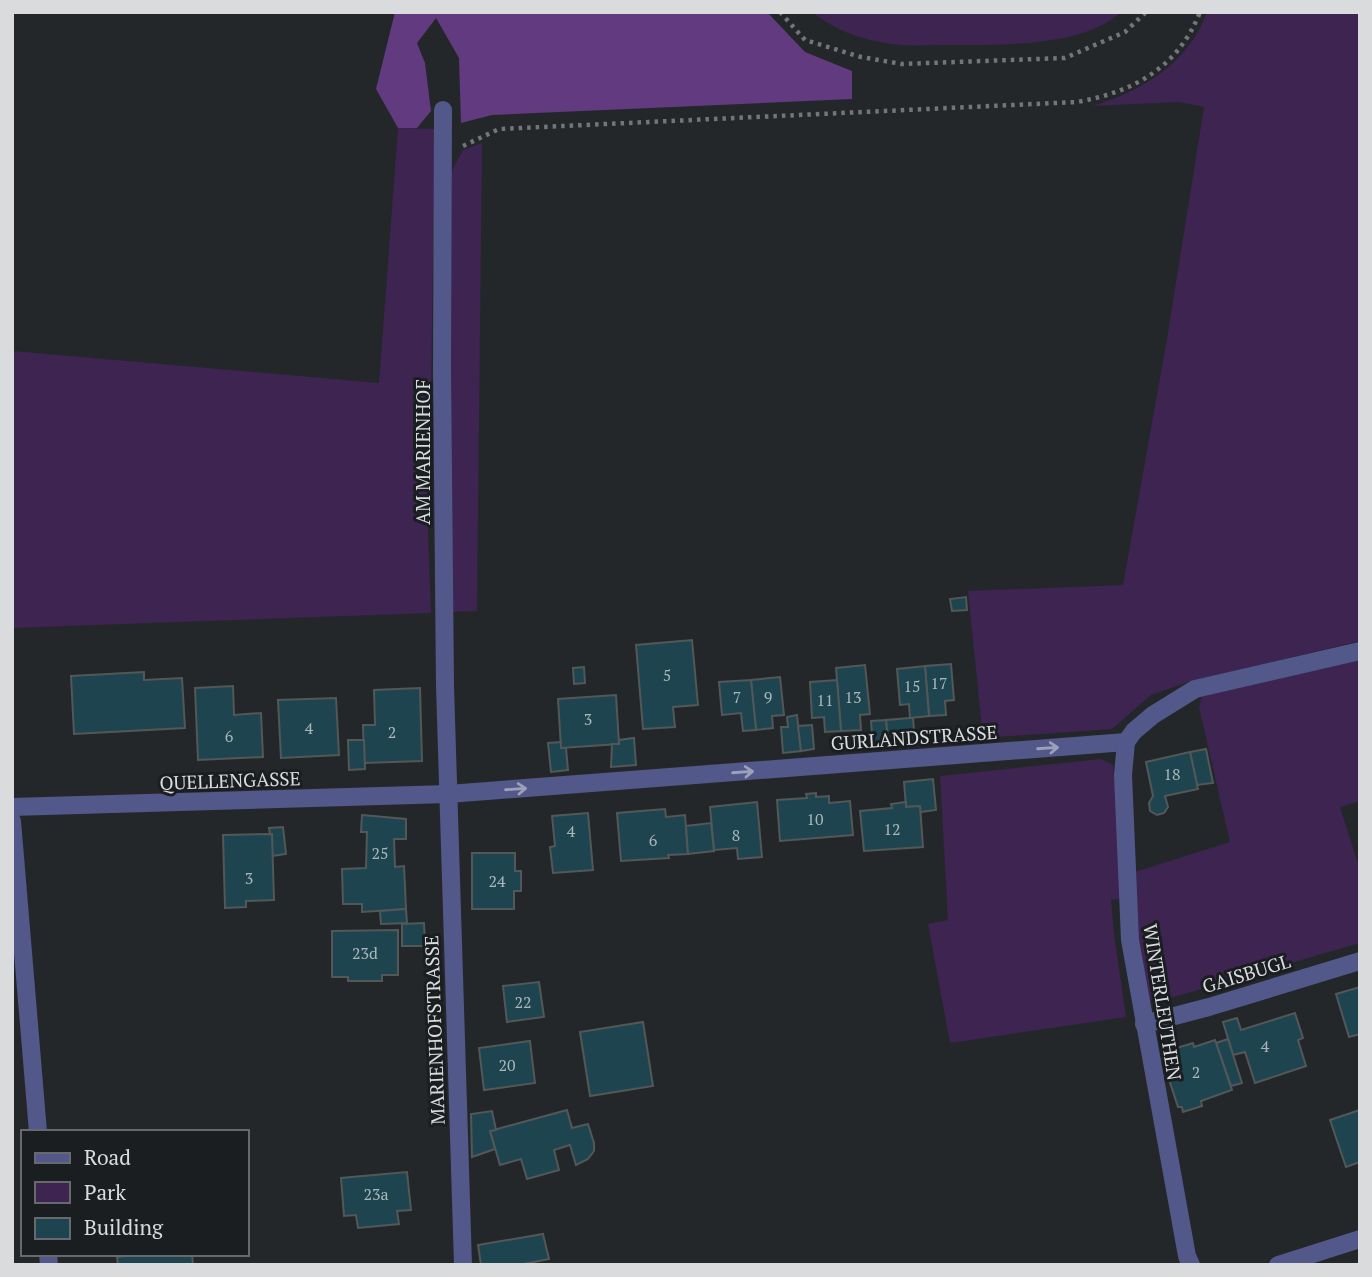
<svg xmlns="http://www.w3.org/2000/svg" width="1372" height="1277" font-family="'PT Serif',serif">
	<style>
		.green { fill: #3d2451 }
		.forest { fill: #623a80 }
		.building { fill: #1e454f; stroke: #525758; stroke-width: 2 }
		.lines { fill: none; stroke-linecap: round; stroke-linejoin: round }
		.path { stroke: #737678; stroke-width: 4.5; stroke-dasharray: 3.5 5; stroke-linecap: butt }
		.minor { stroke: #52588a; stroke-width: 18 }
		.oneway { stroke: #9ca0b8 }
		.labels { text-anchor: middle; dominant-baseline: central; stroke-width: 6; stroke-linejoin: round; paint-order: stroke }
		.number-label { font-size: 16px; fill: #aab6ba }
		.street-label { font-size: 19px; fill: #d9dbdd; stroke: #1b1e21 }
	</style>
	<rect width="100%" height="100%" fill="#24272a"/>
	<g class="green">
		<path d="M812,12H1121C1083,48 994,45 945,45C926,45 904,47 886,43C859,39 833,29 812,12Z"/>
		<path d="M1207,12H1360V641L1188,682L1151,695L1112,729L983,738L968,591L1123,585L1167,339L1204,107L1179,102L1092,106C1141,92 1189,63 1207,12Z"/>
		<path d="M398,128L435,129L431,390L425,448L431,613L12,628V351L379,383Z"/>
		<path d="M482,143L477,611L450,612L451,172L463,150Z"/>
		<path d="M1360,660V801L1340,807L1360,870V943L1160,1001L1147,999L1137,926L1135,872L1230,842L1199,707L1202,696Z"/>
		<path d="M1101,759L1113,765L1119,831V899L1111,900L1114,934L1126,1017L950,1043L928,924L948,920L940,776Z"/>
	</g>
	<path class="forest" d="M395,12H767L805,52L852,71V99L492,115L461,123L459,58L436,18L417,43L425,63L431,111L417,128H398L376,89Z"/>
	<g class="building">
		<path d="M966,597L967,610L952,611L950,599Z"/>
		<path d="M692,640L698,705L673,707L675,727L643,729L636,645Z"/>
		<path d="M951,664L954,700L945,701L946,715L929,716L925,666Z"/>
		<path d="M865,665L870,714L860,715L861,730L841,731L836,668Z"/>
		<path d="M925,666L929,716L910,718L909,704L900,705L897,669Z"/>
		<path d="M584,667L585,683L574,684L573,668Z"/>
		<path d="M144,672V680L182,678L185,728L74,734L71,676Z"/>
		<path d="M780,677L784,715L772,716L773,728L756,730L751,680Z"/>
		<path d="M751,680L756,730L743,731L741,713L722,715L719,682Z"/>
		<path d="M837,680L841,731L825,732L824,717L812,718L810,682Z"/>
		<path d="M233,686L234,715L261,713L263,757L198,760L195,688Z"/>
		<path d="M420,688L422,761L364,763L363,725H375L374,690Z"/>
		<path d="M616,695L619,744L561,748L558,699Z"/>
		<path d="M336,698L339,755L281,758L278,700Z"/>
		<path d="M797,715L801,751L783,753L781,727H788L787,717Z"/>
		<path d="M910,718H913L915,743L888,746L886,720Z"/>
		<path d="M886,720L888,746L873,747L871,721Z"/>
		<path d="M812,725L814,749L801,751L798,726Z"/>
		<path d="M634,738L636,765L611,767L612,744H619V740Z"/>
		<path d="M348,740H364L365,769L349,770Z"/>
		<path d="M561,742V748H566L568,770L551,772L548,743Z"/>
		<path d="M1206,749L1213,783L1197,785L1190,752Z"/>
		<path d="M1190,752L1198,789L1165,796L1168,807L1164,813L1157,815L1150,811L1149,803L1153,796L1146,762Z"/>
		<path d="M933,779L936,810L920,812V806L906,807L904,782Z"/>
		<path d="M816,793V797L829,796V803L850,801L853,835L780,841L777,800L807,798L806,794Z"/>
		<path d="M757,802L762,857L738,859L737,848L714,850L710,807Z"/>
		<path d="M906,802V807L920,806L923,847L864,851L860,811L892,808L891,804Z"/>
		<path d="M665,809L666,817L685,815L688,854L668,855L669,858L621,861L617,813Z"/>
		<path d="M588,813L593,870L553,873L550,847L555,846L552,816Z"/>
		<path d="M362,815L406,819V839H394L395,867L404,866L406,909L362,912V904H343L342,869L366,868L367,832H361Z"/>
		<path d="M711,823L714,851L688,854L686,826Z"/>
		<path d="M283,827L286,854L272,856V834H270L269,828Z"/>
		<path d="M272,834L274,900L246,901V907L225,908L223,835Z"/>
		<path d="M472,853H515V871H521V891H514V909H472Z"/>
		<path d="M406,909L407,923L381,924L380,911Z"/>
		<path d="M424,923L425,946H402V924Z"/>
		<path d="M398,930V975H382V981H348V977H332V931Z"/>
		<path d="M539,982L544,1017L507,1022L503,986Z"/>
		<path d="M1360,987V1034L1349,1037L1336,994Z"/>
		<path d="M1295,1013L1303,1038L1298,1040L1306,1066L1255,1083L1245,1052L1233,1055L1223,1022L1237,1018L1241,1030Z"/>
		<path d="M643,1022L653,1086L590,1096L580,1032Z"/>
		<path d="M1228,1039L1242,1083L1231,1086L1216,1043Z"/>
		<path d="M1215,1040L1232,1090L1201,1101L1202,1106L1183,1112L1182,1107H1178L1162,1058L1175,1053L1173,1049L1193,1043L1194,1047Z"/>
		<path d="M530,1041L535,1083L484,1090L479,1048Z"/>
		<path d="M567,1110L572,1128L588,1124L594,1143V1151L588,1159L576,1165L570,1145L554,1150L559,1170L527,1179L521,1159L500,1165L490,1131Z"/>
		<path d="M1360,1110V1162L1346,1167L1330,1120Z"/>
		<path d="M492,1111L496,1130L490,1131L495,1149L472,1157L471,1114Z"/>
		<path d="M407,1172L411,1210L397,1211L399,1224L358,1228L356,1215L344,1216L341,1178Z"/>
		<path d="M543,1234L549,1259L519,1265H481L478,1245Z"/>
		<path d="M142,1254H192L193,1265H118L117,1257Z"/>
	</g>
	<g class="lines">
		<g class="path">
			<path d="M780,12L805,40L861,57L902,64L1065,58L1125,32L1146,12"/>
			<path d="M463,146L499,129L1077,102C1133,92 1178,68 1200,12"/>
		</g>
		<g class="minor">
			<path d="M443,110L442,369L445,686L463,1265"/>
			<path d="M12,807L448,794L1126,742"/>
			<path d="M12,821L38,1132"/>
			<path d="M1144,1024L1209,1007L1360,961"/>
			<path d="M48,1254L49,1265"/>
			<path d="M1191,1265L1187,1256L1130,940L1123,775L1126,742L1134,731L1153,715L1195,689L1360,651"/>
			<path d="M1278,1265L1360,1239"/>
		</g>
	</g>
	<defs><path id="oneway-shaft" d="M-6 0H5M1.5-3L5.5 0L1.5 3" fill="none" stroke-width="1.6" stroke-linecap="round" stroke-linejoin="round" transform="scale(1.75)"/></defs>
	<g class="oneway">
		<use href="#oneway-shaft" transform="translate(1048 748) rotate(-4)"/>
		<use href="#oneway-shaft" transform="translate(743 772) rotate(-4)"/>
		<use href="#oneway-shaft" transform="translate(516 789) rotate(-4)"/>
	</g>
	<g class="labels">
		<g class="number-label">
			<text x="667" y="675">5</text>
			<text x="939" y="683">17</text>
			<text x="912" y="686">15</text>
			<text x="737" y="697">7</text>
			<text x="768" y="697">9</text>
			<text x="853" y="697">13</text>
			<text x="825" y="700">11</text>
			<text x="588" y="719">3</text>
			<text x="309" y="728">4</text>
			<text x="392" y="732">2</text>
			<text x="229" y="736">6</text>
			<text x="1172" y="774">18</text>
			<text x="815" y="819">10</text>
			<text x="892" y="829">12</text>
			<text x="571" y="831">4</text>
			<text x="736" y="835">8</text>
			<text x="653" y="840">6</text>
			<text x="380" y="853">25</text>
			<text x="249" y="878">3</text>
			<text x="497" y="881">24</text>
			<text x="365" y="953">23d</text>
			<text x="523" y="1002">22</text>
			<text x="1265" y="1046">4</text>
			<text x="507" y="1065">20</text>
			<text x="1196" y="1072">2</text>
			<text x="376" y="1194">23a</text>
		</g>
		<g class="street-label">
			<text transform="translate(422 452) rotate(-90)">AM MARIENHOF</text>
			<text transform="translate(914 737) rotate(-4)">GURLANDSTRASSE</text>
			<text transform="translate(230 780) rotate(-2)">QUELLENGASSE</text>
			<text transform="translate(1246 973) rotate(-17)">GAISBUGL</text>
			<text transform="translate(1163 1002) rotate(81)">WINTERLEUTHEN</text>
			<text transform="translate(434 1030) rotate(-92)">MARIENHOFSTRASSE</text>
		</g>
	</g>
	<rect width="1372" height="1277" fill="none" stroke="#d9dbdd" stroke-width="28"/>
	<rect x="21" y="1130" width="228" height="126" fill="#1b1e21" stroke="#676a6c" stroke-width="2"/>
	<rect x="35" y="1153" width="35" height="10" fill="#52588a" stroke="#676a6c" stroke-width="2"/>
	<text x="84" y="1165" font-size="21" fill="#d9dbdd">Road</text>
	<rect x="35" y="1182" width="35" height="21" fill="#3d2451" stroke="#676a6c" stroke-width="2"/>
	<text x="84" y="1200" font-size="21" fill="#d9dbdd">Park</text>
	<rect x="35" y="1218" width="35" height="21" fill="#1e454f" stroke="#676a6c" stroke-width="2"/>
	<text x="84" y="1235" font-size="21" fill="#d9dbdd">Building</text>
</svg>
